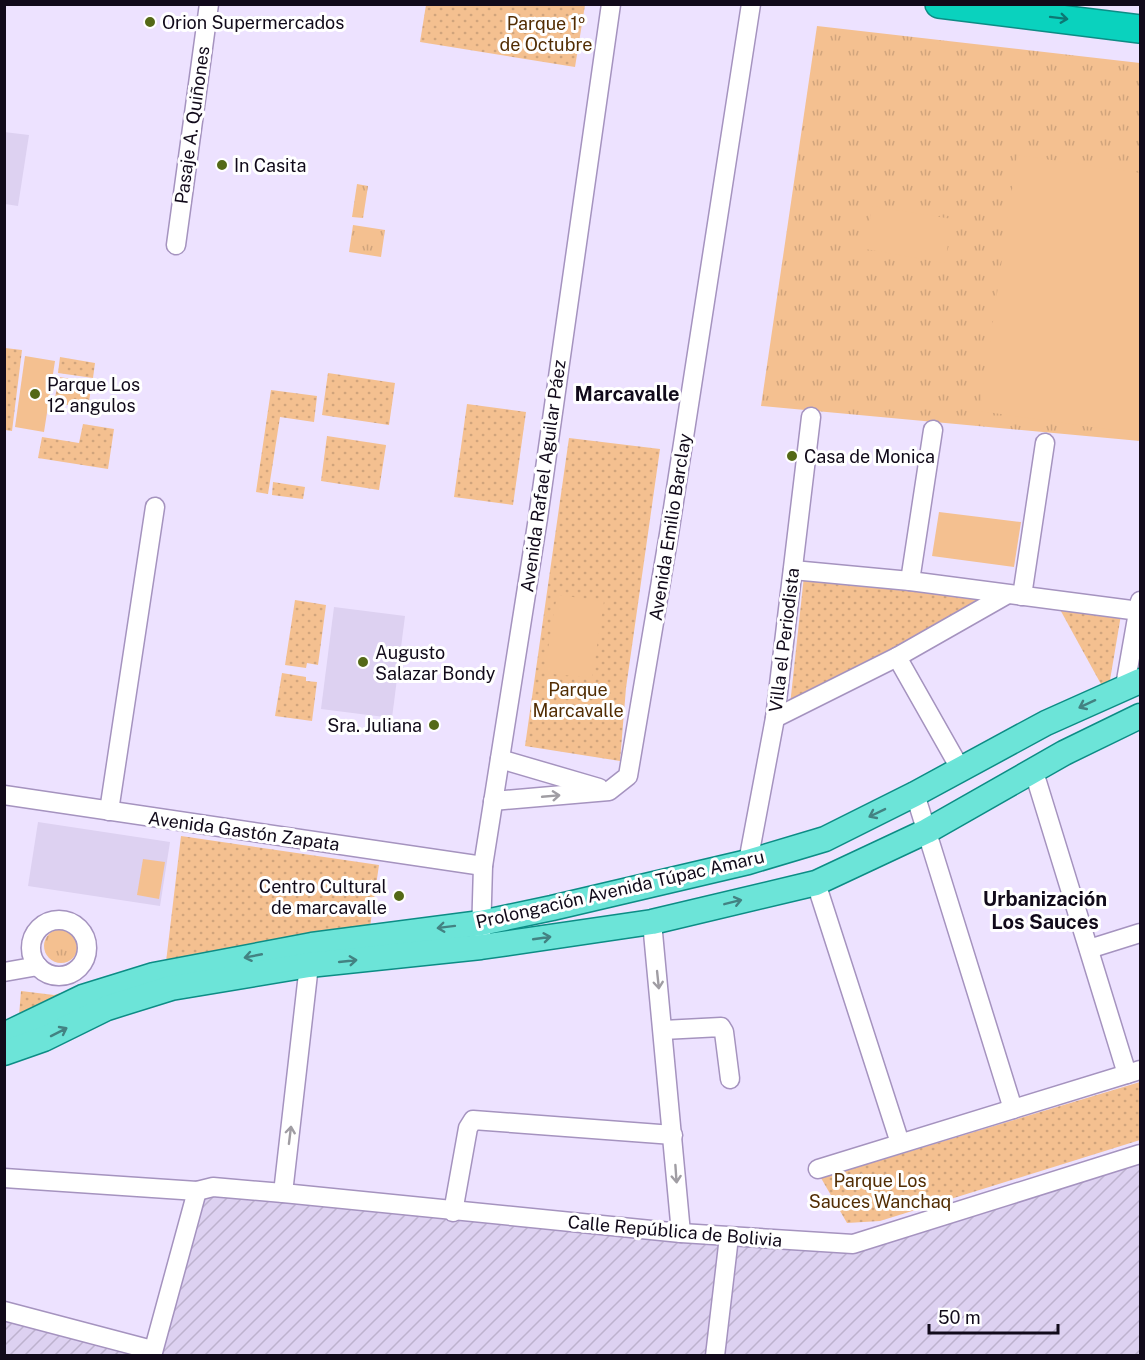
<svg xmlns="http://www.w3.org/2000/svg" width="1145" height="1360" font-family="'Public Sans',sans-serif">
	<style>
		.built { fill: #ddd1f1 }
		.industrial { fill: url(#industrial-furrows) }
		.grass { fill: url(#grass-tufts) }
		.park { fill: url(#park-dots) }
		.pitch { fill: #f4c090 }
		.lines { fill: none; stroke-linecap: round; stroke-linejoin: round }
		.minor-casing { stroke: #a593bf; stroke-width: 21 }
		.major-casing { stroke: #0c8c85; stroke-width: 27 }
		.highway-casing { stroke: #0c8c85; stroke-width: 30 }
		.minor { stroke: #fff; stroke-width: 18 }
		.major { stroke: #6ce4d8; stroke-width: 24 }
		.highway { stroke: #0ad2be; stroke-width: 27 }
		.oneway { stroke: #0d7874 }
		.oneway2 { stroke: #438282 }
		.oneway3 { stroke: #a09da3 }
		.poi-dot { fill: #546917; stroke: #fff; stroke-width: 2 }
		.labels { text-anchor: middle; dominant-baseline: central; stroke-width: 6; stroke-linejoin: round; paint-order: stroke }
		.poi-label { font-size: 18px; fill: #110a1a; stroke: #fff; text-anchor: start }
		.park-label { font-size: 18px; fill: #522d03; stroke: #fff }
		.street-label { font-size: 18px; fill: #110a1a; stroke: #fff }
		.neighbourhood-label { font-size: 20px; font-weight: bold; fill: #110a1a; stroke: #fff }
	</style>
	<defs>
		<pattern id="industrial-furrows" width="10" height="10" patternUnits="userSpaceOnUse" patternTransform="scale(1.5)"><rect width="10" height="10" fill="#ddd1f1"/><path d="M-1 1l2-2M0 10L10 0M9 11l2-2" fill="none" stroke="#bdb2ce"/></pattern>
		<pattern id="grass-tufts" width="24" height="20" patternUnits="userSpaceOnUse" patternTransform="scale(1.5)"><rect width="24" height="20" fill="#f4c090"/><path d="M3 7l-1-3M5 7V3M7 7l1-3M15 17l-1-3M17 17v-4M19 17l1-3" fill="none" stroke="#d0a47c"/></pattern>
		<pattern id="park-dots" width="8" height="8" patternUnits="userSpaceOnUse" patternTransform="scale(1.5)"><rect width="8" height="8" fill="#f4c090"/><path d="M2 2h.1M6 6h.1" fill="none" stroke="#d0a47c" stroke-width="1.8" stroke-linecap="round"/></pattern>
	</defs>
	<rect width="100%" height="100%" fill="#ede2ff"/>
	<g class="built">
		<path d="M4,132L29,135L18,206L5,204Z"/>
		<path d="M334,607L405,616L392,718L321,709Z"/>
		<path d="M38,822L170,842L160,906L28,886Z"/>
	</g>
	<path class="industrial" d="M1140,1158V1355L5,1356L4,1314L148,1353L187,1186L891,1241Z"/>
	<g class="grass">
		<path d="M817,26L1140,63V441L761,406Z"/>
		<path d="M357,184L368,186L363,218L352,217Z"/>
		<path d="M353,225L385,230L381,257L349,252Z"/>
		<circle cx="61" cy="946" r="17"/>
	</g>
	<g class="park">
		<path d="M426,5H585L575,67L420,42Z"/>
		<path d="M5,348L22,350L12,431L5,430Z"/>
		<path d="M60,357L95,363L93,378L58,373Z"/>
		<path d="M328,373L395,383L389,425L322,415Z"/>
		<path d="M59,377L92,382L88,408L54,403Z"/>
		<path d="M271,390L317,396L314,422L280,417L268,494L256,492Z"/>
		<path d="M467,404L526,412L513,505L454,497Z"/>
		<path d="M83,424L114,429L108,469L38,458L42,437L79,443Z"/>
		<path d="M327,436L386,445L379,490L321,481Z"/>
		<path d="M569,438L660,449L626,688L620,761L525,746Z"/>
		<path d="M273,482L305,487L303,499L272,495Z"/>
		<path d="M804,576L990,598L790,705Z"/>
		<path d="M295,600L326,605L318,665L307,663L306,668L285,665Z"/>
		<path d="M1057,604L1121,615L1109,686H1102Z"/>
		<path d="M282,673L306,677V681L317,682L312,721L275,716Z"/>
		<path d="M181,836L379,865L370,927L269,940L166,962Z"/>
		<path d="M71,990L19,1016L21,991L54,995Z"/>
		<path d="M1140,1082V1140L880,1221L847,1223L821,1178Z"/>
	</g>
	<g class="pitch">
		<path d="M1017,155L1140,173V434L980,411Z"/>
		<path d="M872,206L952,219L945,263L865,249Z"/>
		<path d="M25,356L55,361L44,432L15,427Z"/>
		<path d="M939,512L1021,522L1014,567L932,556Z"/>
		<path d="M557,595L604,601L592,678L544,673Z"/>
		<path d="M143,859L165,862L159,899L137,895Z"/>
	</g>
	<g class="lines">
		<g class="minor-casing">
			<g id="minor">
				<path d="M176,245L209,4"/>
				<path d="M793,570L910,581L1139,611"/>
				<path d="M910,581L933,430"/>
				<path d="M1022,596L1045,443"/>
				<path d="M897,657L961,770"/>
				<path d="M1125,686L1140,601"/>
				<path d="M775,718L897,657L1006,595"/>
				<path d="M500,759L599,788"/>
				<path d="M1034,772L1127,1074"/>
				<path d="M915,794L1013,1109"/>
				<path d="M4,795L483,866"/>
				<path d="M493,801L609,791L628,776L669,534L751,4"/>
				<path d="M109,811L155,507"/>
				<path d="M748,862L775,718L811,417"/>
				<path d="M816,883L900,1143"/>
				<circle cx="59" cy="948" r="28"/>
				<path d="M652,922L681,1233"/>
				<path d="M481,935L483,866L538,518L611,4"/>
				<path d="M1089,949L1140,933"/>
				<path d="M4,972L38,966"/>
				<path d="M663,1030L721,1027L724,1032L730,1079"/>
				<path d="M818,1169L1140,1070"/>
				<path d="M4,1178L197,1191L213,1187L283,1193L681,1233L853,1244L1140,1154"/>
				<path d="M283,1193L309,965"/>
				<path d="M453,1212L468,1128L473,1120L673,1135"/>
				<path d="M4,1311L152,1350"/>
				<path d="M152,1356L197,1191"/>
				<path d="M715,1356L729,1237"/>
			</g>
		</g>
		<g class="major-casing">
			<g id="major">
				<path d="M4,1035L83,997L154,975L312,945L481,923L552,908L748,862L825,839L915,794L1046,723L1140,681"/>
				<path d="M4,1053L44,1039L107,1008L171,988L309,965L481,947L652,922L816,883L927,831L1064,753L1140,716"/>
			</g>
		</g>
		<g class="highway-casing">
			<path id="highway" d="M939,4L1140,29"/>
		</g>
		<use href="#minor" class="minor"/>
		<use href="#major" class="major"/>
		<use href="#highway" class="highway"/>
	</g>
	<defs><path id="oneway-shaft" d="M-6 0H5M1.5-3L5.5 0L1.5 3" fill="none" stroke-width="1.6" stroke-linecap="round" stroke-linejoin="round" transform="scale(1.5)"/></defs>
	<use class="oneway" href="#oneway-shaft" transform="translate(1059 18) rotate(7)"/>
	<g class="oneway2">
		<use href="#oneway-shaft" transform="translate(1087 704) rotate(155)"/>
		<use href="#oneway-shaft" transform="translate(877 813) rotate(154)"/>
		<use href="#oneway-shaft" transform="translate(733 902) rotate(-14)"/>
		<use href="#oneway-shaft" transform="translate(446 927) rotate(173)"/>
		<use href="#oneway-shaft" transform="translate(542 938) rotate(-8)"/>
		<use href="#oneway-shaft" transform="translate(253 956) rotate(169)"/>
		<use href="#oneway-shaft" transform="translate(348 961) rotate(-6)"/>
		<use href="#oneway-shaft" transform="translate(59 1032) rotate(-27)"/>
	</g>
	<g class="oneway3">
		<use href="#oneway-shaft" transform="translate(551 796) rotate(-5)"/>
		<use href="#oneway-shaft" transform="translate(658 980) rotate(84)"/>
		<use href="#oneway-shaft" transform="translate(290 1135) rotate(-83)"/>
		<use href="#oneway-shaft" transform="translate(676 1174) rotate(86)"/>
	</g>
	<g class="poi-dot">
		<circle cx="150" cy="22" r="6"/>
		<circle cx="222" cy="165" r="6"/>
		<circle cx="35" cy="394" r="6"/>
		<circle cx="792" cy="456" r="6"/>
		<circle cx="363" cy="662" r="6"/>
		<circle cx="434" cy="725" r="6"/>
		<circle cx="399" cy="896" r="6"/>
	</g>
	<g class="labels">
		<g class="poi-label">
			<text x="162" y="22">Orion Supermercados</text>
			<text x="234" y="165">In Casita</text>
			<text x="47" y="384">Parque Los<tspan x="47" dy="21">12 angulos</tspan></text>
			<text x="804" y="456">Casa de Monica</text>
			<text x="375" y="652">Augusto<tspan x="375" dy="21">Salazar Bondy</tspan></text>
			<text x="422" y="725" text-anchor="end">Sra. Juliana</text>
			<text x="387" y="886" text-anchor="end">Centro Cultural<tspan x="387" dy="21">de marcavalle</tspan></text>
		</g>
		<g class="park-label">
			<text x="546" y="23">Parque 1º<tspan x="546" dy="21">de Octubre</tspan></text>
			<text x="578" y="689">Parque<tspan x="578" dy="21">Marcavalle</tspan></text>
			<text x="880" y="1180">Parque Los<tspan x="880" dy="21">Sauces Wanchaq</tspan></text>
		</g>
		<g class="street-label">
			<text transform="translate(192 125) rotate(-82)">Pasaje A. Quiñones</text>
			<text transform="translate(543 476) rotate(-82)">Avenida Rafael Aguilar Páez</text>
			<text transform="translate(670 527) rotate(-81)">Avenida Emilio Barclay</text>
			<text transform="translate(784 640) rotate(-83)">Villa el Periodista</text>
			<text transform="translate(244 831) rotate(8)">Avenida Gastón Zapata</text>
			<text transform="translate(620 889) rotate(-13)">Prolongación Avenida Túpac Amaru</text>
			<text transform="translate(675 1231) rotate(5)">Calle República de Bolivia</text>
		</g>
		<g class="neighbourhood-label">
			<text x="627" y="394">Marcavalle</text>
			<text x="1045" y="899">Urbanización<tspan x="1045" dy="23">Los Sauces</tspan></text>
		</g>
	</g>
	<rect width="1145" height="1360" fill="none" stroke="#110a1a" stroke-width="12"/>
	<path d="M929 1324v9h129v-9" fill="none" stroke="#110a1a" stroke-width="3"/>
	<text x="938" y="1324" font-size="18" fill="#110a1a" stroke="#ffffff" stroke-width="4.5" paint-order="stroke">50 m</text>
</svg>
